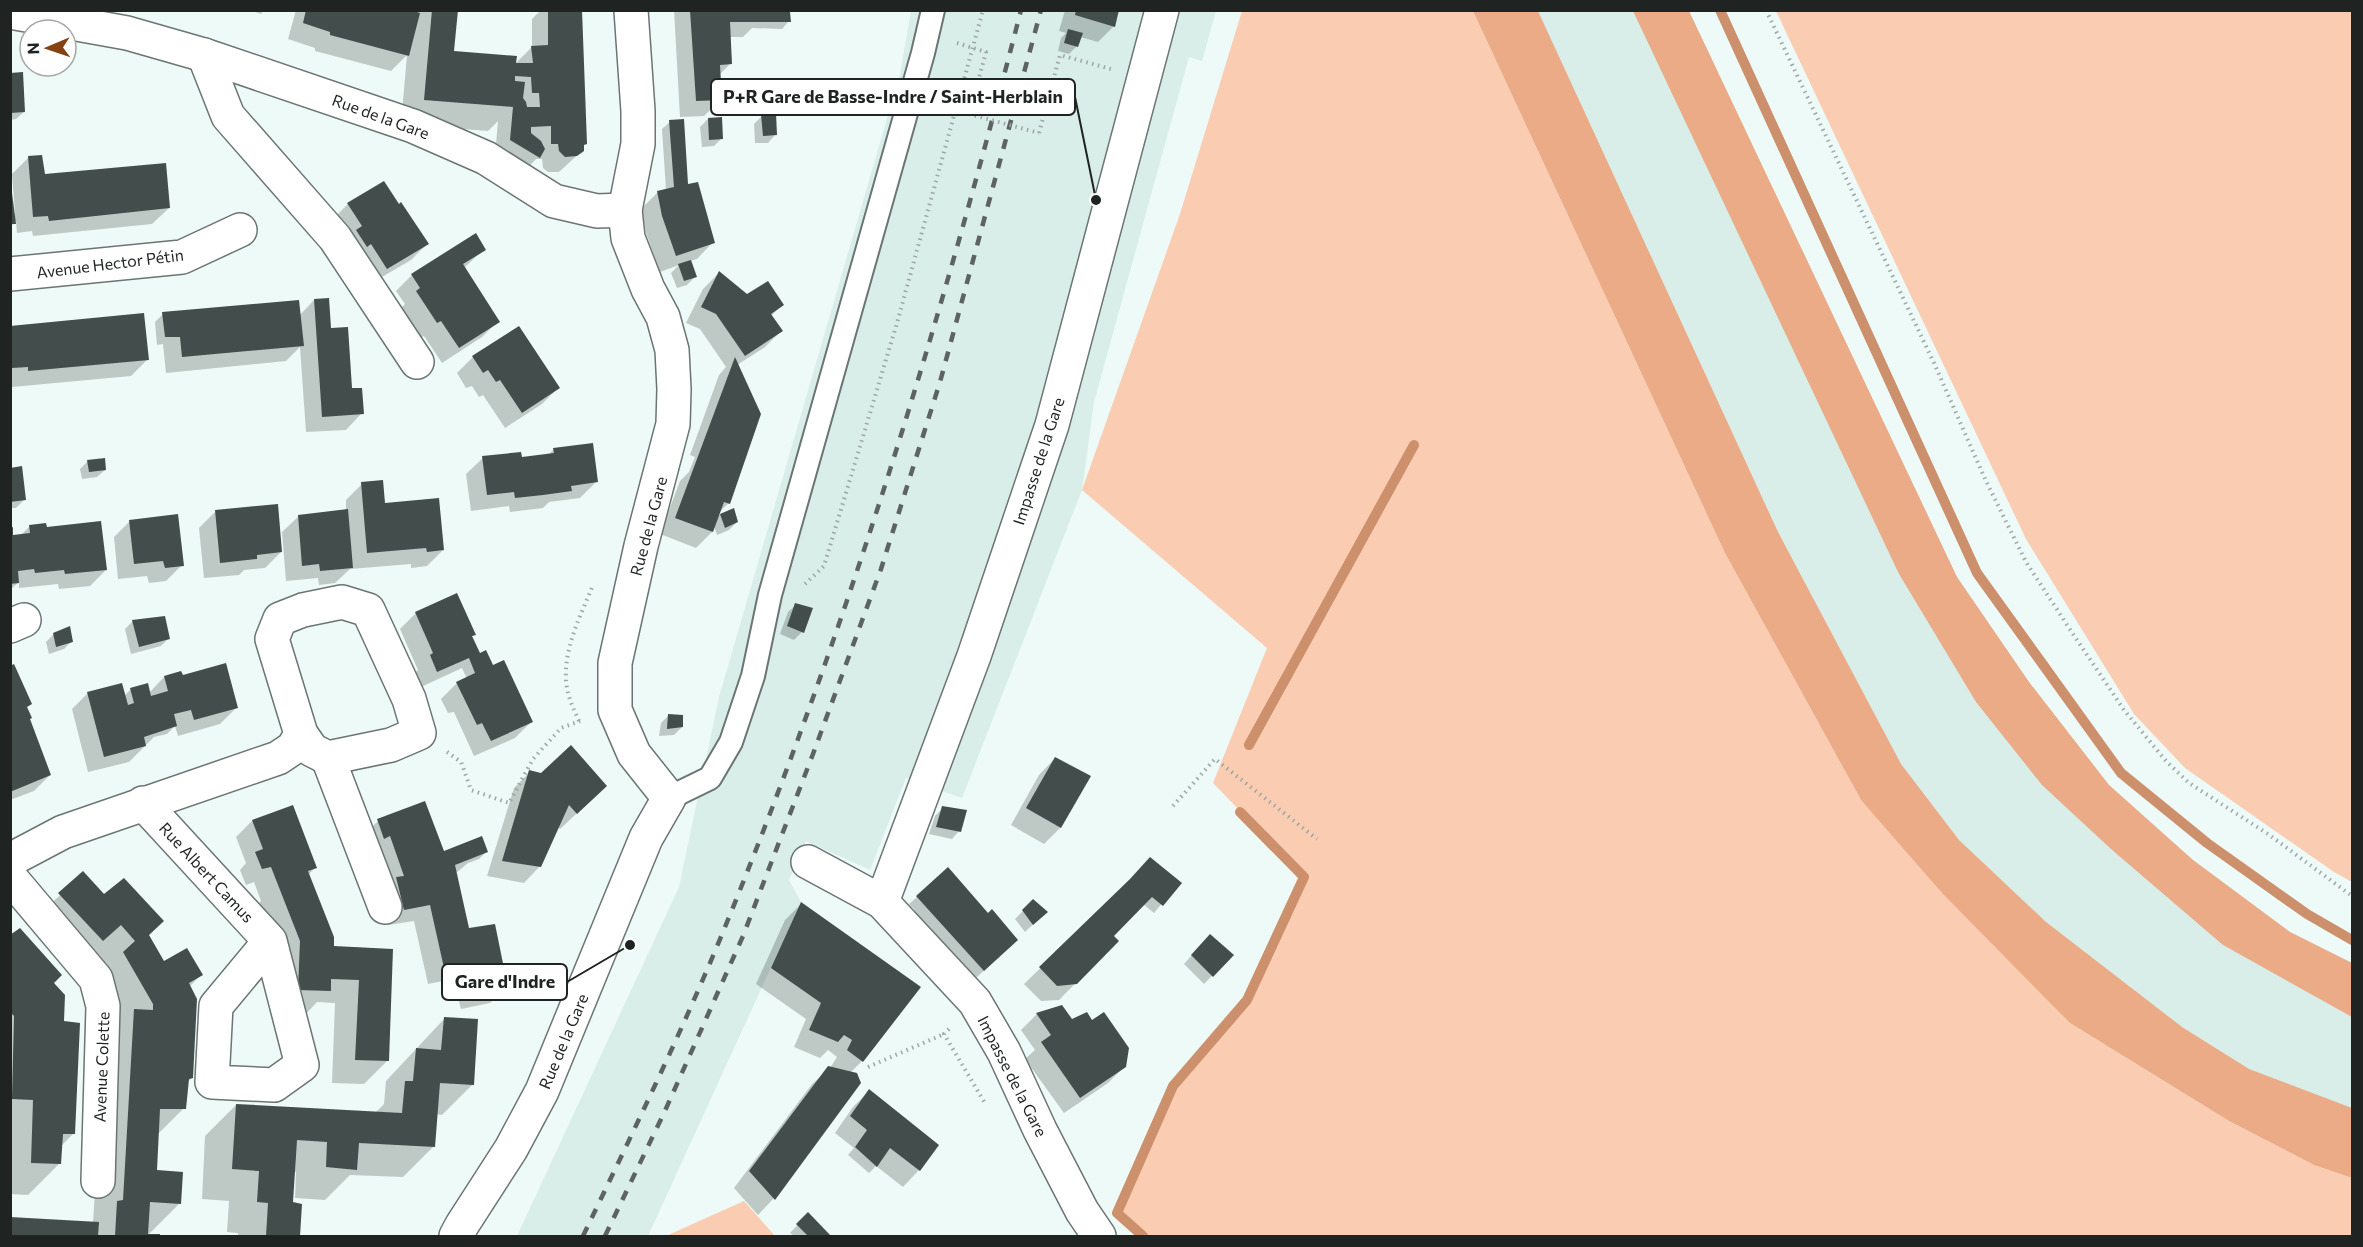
<svg xmlns="http://www.w3.org/2000/svg" width="2363" height="1247" font-family="Commissioner,sans-serif">
	<style>
		.built { fill: #d9eee9 }
		.green { fill: #faccb1 }
		.forest { fill: #eaab86 }
		.shadow { fill: #0003 }
		.lines { fill: none; stroke-linecap: round; stroke-linejoin: round }
		.stream { stroke: #cd906c; stroke-width: 10 }
		.building { fill: #434d4b; fill-rule: evenodd }
		.service-casing { stroke: #6b7573; stroke-width: 26 }
		.minor-casing { stroke: #6b7573; stroke-width: 36 }
		.tertiary-casing { stroke: #6b7573; stroke-width: 36 }
		.path { stroke: #9ea6a4; stroke-width: 4; stroke-dasharray: 1.5 4.5; stroke-linecap: butt }
		.service { stroke: #fff; stroke-width: 22 }
		.minor { stroke: #fff; stroke-width: 33 }
		.tertiary { stroke: #fff; stroke-width: 33 }
		.rail { stroke: #5d6361; stroke-width: 4.5; stroke-dasharray: 10 10; stroke-linecap: butt }
		.path-bridge { stroke: #9ea6a4; stroke-width: 4; stroke-dasharray: 1.5 4.5; stroke-linecap: butt }
		.labels { text-anchor: middle; dominant-baseline: central; stroke-width: 6; stroke-linejoin: round; paint-order: stroke }
		.street-label { font-size: 16px; fill: #1f2322; stroke: #fff }
		.leader { fill: none; stroke: #1f2322; stroke-width: 2 }
		.callout-dot { fill: #1f2322; stroke: #fff; stroke-width: 2 }
		.callout { fill: #fff; stroke: #1f2322; stroke-width: 2 }
		.callout-label { font-size: 18px; text-anchor: middle; font-weight: bold; fill: #1f2322 }
	</style>
	<rect width="100%" height="100%" fill="#eefaf7"/>
	<g class="built">
		<path d="M911,11H1216L1202,61L1189,57L1094,402L1082,490L962,798L906,778L870,870L806,841L789,880L801,902L648,1236H517L679,887L719,697L900,74Z"/>
		<path d="M1473,11H1689L1957,577L2029,682L2109,785L2193,860L2290,932L2352,963V1178L2070,1023L1725,553Z"/>
	</g>
	<g class="green">
		<path d="M1242,11H1473L1725,553L1861,800L2070,1023L2229,1121L2314,1165L2352,1178V1236H1135L1117,1213L1173,1086L1247,1000L1304,877L1213,783L1267,648L1082,490L1180,214Z"/>
		<path d="M1776,11H2352V882L2334,872L2185,768L2134,714L2026,539Z"/>
		<path d="M744,1201L775,1236H666Z"/>
	</g>
	<g class="forest">
		<path d="M1473,11H1538L1778,532L1901,764L1959,840L2046,922L2182,1027L2249,1069L2352,1108V1178L2314,1165L2229,1121L2070,1023L1943,894L1861,800L1725,553Z"/>
		<path d="M1633,11H1689L1957,577L2029,682L2109,785L2193,860L2290,932L2352,963V1017L2223,945L2111,849L2042,785L1976,702L1899,574Z"/>
	</g>
	<g class="shadow">
		<path d="M250,10H264L261,14Z"/>
		<path d="M296,10H457L453,52L515,64L532,47V19L541,10H581L583,150L559,172H548L543,168L542,159H536L523,173L495,156L498,121L488,131L401,124L407,55L391,71L315,51V48L288,39Z"/>
		<path d="M674,10H759V16L789,21L782,29L752,28L743,37H729L731,63L719,75L720,100L704,116L680,117Z"/>
		<path d="M1065,10H1118L1114,26L1098,42L1080,37L1077,46L1069,54L1058,51L1061,38L1066,33L1059,31Z"/>
		<path d="M10,74L24,112L16,119L10,120Z"/>
		<path d="M762,116L775,135L768,143H755L754,124Z"/>
		<path d="M708,119L722,138L714,146L702,147L700,127Z"/>
		<path d="M670,122L683,187L713,242L697,259L690,261L695,277L687,285L677,288L671,273L679,265L660,272L646,233L642,208L658,192L666,190L662,129Z"/>
		<path d="M29,157L43,176L169,208L152,224L33,236L32,231L17,233L16,221L10,227V194L13,213H15L12,174Z"/>
		<path d="M348,204L427,244L411,260L370,284L332,220Z"/>
		<path d="M484,249L464,268L498,321L482,337L442,363L424,336L420,338L401,308L405,304L396,291L412,275Z"/>
		<path d="M719,273L747,296L782,305L771,316L781,331L765,347L737,365L729,503L714,517L733,510L737,522L729,530L717,535L714,526L712,532L696,548L660,534L680,481L689,472L695,457L690,455L719,375L726,367L700,329L686,323L703,289Z"/>
		<path d="M314,300L330,330L350,389L362,413L346,430L306,432L300,347L286,361L166,373L163,344L157,345L155,322L163,314L299,316Z"/>
		<path d="M10,327L147,360L131,376L12,387Z"/>
		<path d="M518,328L558,388L542,404L505,428L483,395L479,397L472,386L466,388L457,373L473,357Z"/>
		<path d="M554,449L596,482L580,498L549,502L543,508L510,512L509,506L471,511L466,474L483,458L521,459L547,456Z"/>
		<path d="M88,461L105,470L97,477L82,479L80,469Z"/>
		<path d="M10,469L24,500L16,508H10Z"/>
		<path d="M362,484L384,504L443,550L427,566L411,568V564L350,569L335,583L319,585L318,578L286,581L282,532L299,516L346,511V500Z"/>
		<path d="M215,512L281,552L265,568L244,570L239,575L204,578L199,528Z"/>
		<path d="M130,521L182,565L166,581L149,583L147,576L118,579L114,537Z"/>
		<path d="M30,526L45,528L106,570L90,586L59,589L58,584L19,588V582L10,590V529L12,537L20,536Z"/>
		<path d="M796,605L802,632L794,640L780,634L788,612Z"/>
		<path d="M416,613L474,634L471,637L479,655L491,665L531,722L515,738L474,756L454,712L448,713L441,699L457,683L467,679L462,668L421,687L415,672L418,670L400,629Z"/>
		<path d="M133,621L169,638L161,646L131,654L125,629Z"/>
		<path d="M54,634L72,641L64,649L49,654L46,642Z"/>
		<path d="M10,668L50,775L34,791L10,800Z"/>
		<path d="M182,676L236,708L220,724L178,736L175,726L167,734L154,737L129,762L88,772L72,709L88,693L124,696L131,689L149,693L164,677Z"/>
		<path d="M668,716L682,727L674,735L659,736L661,723Z"/>
		<path d="M1055,758L1089,777L1060,828L1044,844L1011,825L1039,775Z"/>
		<path d="M530,772L589,802L560,829L558,827L540,866L524,883L487,876L514,788Z"/>
		<path d="M292,807L315,868L308,875L332,948L392,951L388,1060L364,1084L332,1083L335,1003L317,1002L305,1015L254,908L261,901L254,882L246,885L240,870L246,863L236,837L252,821Z"/>
		<path d="M943,808L959,831L952,839L929,834L935,816Z"/>
		<path d="M378,821L443,853L487,851L479,859L468,863L456,873L468,930L506,987L490,1003L461,1009L453,979L428,984L414,921L388,925L362,837Z"/>
		<path d="M83,874L147,936L163,963L201,975L189,987L192,1078L187,1082L184,1108L157,1135L155,1171L180,1203L148,1235L158,1236H10V1219L93,1223L104,1042L118,1027L71,970L28,925Z"/>
		<path d="M1179,883L1154,913L1143,904L1112,936L1117,941L1059,1000L1041,1001L1024,984L1124,887Z"/>
		<path d="M917,897L1000,956L967,986L907,919L915,910L909,904Z"/>
		<path d="M1033,901L1046,912L1025,932L1015,919Z"/>
		<path d="M801,904L862,1061L850,1073L859,1083L773,1199L758,1215L734,1188L812,1084L830,1068L837,1057L828,1050L820,1058L794,1047L806,1019L756,984L785,920Z"/>
		<path d="M10,937L52,982L63,1023L74,1133L61,1146L59,1164L28,1195L10,1194Z"/>
		<path d="M1202,944L1232,955L1204,984L1184,964Z"/>
		<path d="M1062,1007L1071,1021L1124,1067L1108,1083L1064,1113L1025,1059L1035,1050L1021,1030L1037,1014Z"/>
		<path d="M445,1018L473,1084L442,1115L436,1114L434,1146L403,1177L350,1175L325,1200L295,1198L296,1172H293L291,1204L301,1205L299,1236H238V1233L227,1232L229,1201L202,1199L205,1136L236,1105L375,1113L384,1104L386,1081Z"/>
		<path d="M869,1091L937,1145L919,1170L903,1187L876,1166L869,1173L848,1155L854,1148L835,1133L853,1107Z"/>
		<path d="M808,1214L829,1236H794L790,1233Z"/>
	</g>
	<g class="lines">
		<g class="stream">
			<path d="M1720,10L1977,573L2121,773L2207,843L2307,914L2352,940"/>
			<path d="M1249,745L1414,445"/>
			<path d="M1143,1236L1117,1213L1173,1086L1247,1000L1304,877L1240,812"/>
		</g>
	</g>
	<g class="building">
		<path d="M306,10H410L420,13L409,56L330,35V32L303,23Z"/>
		<path d="M432,10H458L454,51L517,56L516,63H533L531,46L548,45V10H582L587,144L584,145V151L577,156L565,157L559,151L558,144H551V126L531,127V133L541,141L545,149L540,158L510,140L513,107L424,100ZM515,76L531,77L532,93H539L540,107H527L526,102L523,98L525,82L515,81Z"/>
		<path d="M690,10L790,12L791,22H730L732,64L720,65L722,100L696,101Z"/>
		<path d="M1076,10H1119L1115,27L1075,15Z"/>
		<path d="M1068,29L1083,33L1078,47L1064,43Z"/>
		<path d="M23,72L25,112L10,113V73Z"/>
		<path d="M776,113L777,135L763,136L761,114Z"/>
		<path d="M722,117L723,139L709,140L708,118Z"/>
		<path d="M684,119L688,184L698,182L715,243L676,256L662,216L657,191L674,187L669,120Z"/>
		<path d="M42,155L45,174L166,163L170,208L49,221L48,216L33,217L28,156Z"/>
		<path d="M384,181L399,204L401,202L429,244L387,269L371,244L367,247L356,230L362,226L347,203Z"/>
		<path d="M12,193L16,224H10V194Z"/>
		<path d="M476,233L486,250L463,264L500,322L459,348L441,321L437,323L416,291L420,288L411,274Z"/>
		<path d="M691,260L697,277L684,281L678,264Z"/>
		<path d="M719,271L747,294L768,281L784,305L771,314L783,331L745,356L716,314L701,307Z"/>
		<path d="M329,298L331,328L348,327L352,388H362L364,414L322,417L314,299Z"/>
		<path d="M299,300L304,346L182,357L180,337H165L162,312Z"/>
		<path d="M144,313L149,360L28,371V367L12,368L10,326Z"/>
		<path d="M519,326L560,388L522,413L500,380L496,382L488,370L483,373L472,356Z"/>
		<path d="M735,357L761,414L730,504L724,502L713,532L675,518Z"/>
		<path d="M593,443L598,482L571,486L572,491L543,495L515,498L514,492L487,495L482,456L521,452L522,457L554,453L553,448Z"/>
		<path d="M105,458L106,470L89,472L87,460Z"/>
		<path d="M22,466L26,500L10,502V468Z"/>
		<path d="M383,480L385,503L439,498L444,550L427,552L426,548L367,553L361,482Z"/>
		<path d="M278,504L282,552L257,555V559L220,563L215,510Z"/>
		<path d="M734,508L738,522L725,528L720,514Z"/>
		<path d="M348,509L353,568L320,571L319,564L302,566L298,515Z"/>
		<path d="M178,514L184,566L165,568L163,561L134,564L129,520Z"/>
		<path d="M101,521L107,570L65,574L64,570L35,573L34,569L18,571L19,583L10,584V528L13,527V535L30,533L29,525L46,523L47,527Z"/>
		<path d="M457,593L476,635L472,636L480,653L486,650L493,665L504,660L533,722L491,741L482,723L477,725L456,682L475,673L469,658L437,672L430,655L433,653L415,612Z"/>
		<path d="M795,603L813,608L804,633L787,626Z"/>
		<path d="M165,616L170,639L139,647L132,620Z"/>
		<path d="M70,626L73,642L56,647L53,633Z"/>
		<path d="M226,663L238,708L194,720L191,710L174,714L177,726L144,737L146,746L104,757L87,692L122,683L128,705L134,703L130,688L148,683L151,696L168,691L164,676L181,671L183,675Z"/>
		<path d="M14,664L32,704L27,707L32,718L30,719L51,775L10,792V666Z"/>
		<path d="M668,714L683,715V727L667,729Z"/>
		<path d="M571,745L607,786L577,814L569,805L541,867L502,861L529,770L541,773Z"/>
		<path d="M1055,757L1091,776L1061,828L1026,808Z"/>
		<path d="M425,801L444,851L482,836L488,852L455,865L469,928L495,924L508,988L477,993L469,964L444,968L430,905L404,910L396,877L404,876L390,836L384,839L377,819Z"/>
		<path d="M293,805L317,868L308,871L334,937V946L393,949L389,1061L355,1060L359,980L331,979V991L298,990L300,941L271,867L262,869L255,852L263,849L252,820Z"/>
		<path d="M942,806L967,810L961,832L936,827Z"/>
		<path d="M1150,857L1182,883L1163,906L1152,897L1114,936L1119,941L1077,984L1057,986L1039,967L1130,879Z"/>
		<path d="M948,867L988,913L992,909L1018,940L984,971L916,896Z"/>
		<path d="M83,871L104,894L124,878L164,921L149,935L164,961L187,948L203,975L189,983L197,999L193,1078L189,1079L186,1109H160L157,1170L183,1172L181,1204L150,1202L148,1234H160V1236H115L117,1201L123,1200L134,1009L153,1010V1004L123,952L135,941L121,925L103,941L58,893Z"/>
		<path d="M1033,899L1048,912L1033,925L1022,910Z"/>
		<path d="M801,902L921,987L863,1062L847,1050L852,1040L844,1035L838,1042L809,1030L821,1003L771,968Z"/>
		<path d="M20,928L62,975L54,983L65,995L64,1021L80,1023L75,1134H63L61,1164L31,1163L33,1100L12,1099L14,1016L10,1012V935Z"/>
		<path d="M1210,934L1234,955L1213,977L1191,955Z"/>
		<path d="M1062,1005L1072,1019L1087,1012L1092,1020L1104,1012L1129,1048L1126,1067L1080,1098L1041,1042L1051,1035L1036,1013Z"/>
		<path d="M444,1017L478,1019L474,1085L440,1083L435,1147L359,1143L357,1170L326,1167L327,1142L297,1140L293,1202L302,1204L300,1236H266L268,1203L257,1202L259,1171L232,1169L236,1104L402,1113L405,1081H413L416,1048L441,1050Z"/>
		<path d="M828,1066L857,1073L861,1083L775,1200L749,1171Z"/>
		<path d="M869,1089L939,1145L920,1171L890,1148L877,1167L855,1147L867,1130L850,1116Z"/>
		<path d="M808,1212L831,1236H808L796,1224Z"/>
		<path d="M10,1217L99,1222L98,1236H10Z"/>
	</g>
	<g class="lines">
		<g class="service-casing">
			<path id="service" d="M669,798L710,778L731,742L753,676L770,595L923,53L933,10"/>
		</g>
		<g class="minor-casing">
			<g id="minor">
				<path d="M204,55L228,116L335,238L417,362"/>
				<path d="M625,210L638,144V111L631,10"/>
				<path d="M10,274L182,257L240,230"/>
				<path d="M10,626L24,620"/>
				<path d="M328,758L385,907"/>
				<path d="M143,803L270,941L302,1065L274,1085L212,1082L216,1006L270,941"/>
				<path d="M10,860L63,832L278,758L293,748L301,734L272,639L280,619L303,610L342,602L368,610L409,699L419,733L391,745L328,758L312,750L301,734"/>
				<path d="M808,862L882,902L975,1002L1004,1052L1040,1130L1082,1211L1099,1236"/>
				<path d="M10,877L96,979L103,1006L98,1181"/>
				<path d="M882,902L974,656L1052,425L1162,10"/>
			</g>
		</g>
		<g class="tertiary-casing">
			<path id="tertiary" d="M10,12L127,33L204,55L413,126L486,158L554,201L597,211L625,210L628,238L648,289L663,317L672,350L674,389L673,424L641,546L615,663V710L634,754L669,798L646,838L542,1091L511,1149L462,1225L456,1236"/>
		</g>
		<g class="path">
			<path d="M1766,10L1934,363L1986,481L2026,562L2071,631L2124,710L2166,761L2189,783L2268,834L2352,896"/>
			<path d="M957,43L986,52L969,114"/>
			<path d="M1039,133L1060,55L1111,69"/>
			<path d="M805,584L824,566L897,323L983,10"/>
			<path d="M579,721C573,708 567,695 566,680C564,647 581,615 593,585"/>
			<path d="M447,752L461,762L471,790L509,803L533,759L561,728L580,721"/>
			<path d="M1173,806L1215,759L1317,839"/>
			<path d="M949,1029L944,1034L986,1105"/>
			<path d="M868,1067L944,1034"/>
		</g>
		<use href="#service" class="service"/>
		<use href="#minor" class="minor"/>
		<use href="#tertiary" class="tertiary"/>
		<g class="rail">
			<path d="M583,1236C632,1134 682,1032 725,927C847,629 941,322 1021,10"/>
			<path d="M605,1236L664,1113L743,936L813,754L881,569L940,382L1041,10"/>
		</g>
		<path class="path-bridge" d="M969,114L1039,133"/>
	</g>
	<g class="labels">
		<g class="street-label">
			<text transform="translate(381 116) rotate(20)">Rue de la Gare</text>
			<text transform="translate(110 263) rotate(-7)">Avenue Hector Pétin</text>
			<text transform="translate(1038 461) rotate(-72)">Impasse de la Gare</text>
			<text transform="translate(648 526) rotate(-75)">Rue de la Gare</text>
			<text transform="translate(207 872) rotate(47)">Rue Albert Camus</text>
			<text transform="translate(563 1041) rotate(-67)">Rue de la Gare</text>
			<text transform="translate(101 1067) rotate(-88)">Avenue Colette</text>
			<text transform="translate(1013 1076) rotate(63)">Impasse de la Gare</text>
		</g>
	</g>
	<path class="leader" d="M1096 200L1075 97M630 945L567 982"/>
	<g class="callout-dot">
		<circle cx="1096" cy="200" r="6"/>
		<circle cx="630" cy="945" r="6"/>
	</g>
	<g class="callout">
		<rect x="711" y="79" width="364" height="36" rx="6"/>
		<rect x="442" y="964" width="125" height="36" rx="6"/>
	</g>
	<g class="callout-label">
		<text x="893" y="103">P+R Gare de Basse-Indre / Saint-Herblain</text>
		<text x="505" y="988">Gare d'Indre</text>
	</g>
	<rect width="2363" height="1247" fill="none" stroke="#1f2322" stroke-width="24"/>
	<g transform="translate(48 48) rotate(268)"><circle r="28" fill="#ffffff" stroke="#a5a7a7" stroke-width="1.5"/>
	<path d="M0-4.5L10 22L0 15L-10 22Z" fill="#854212"/>
	<text y="-9" font-size="16" font-weight="bold" text-anchor="middle" fill="#1f2322">N</text>
	</g>
</svg>
